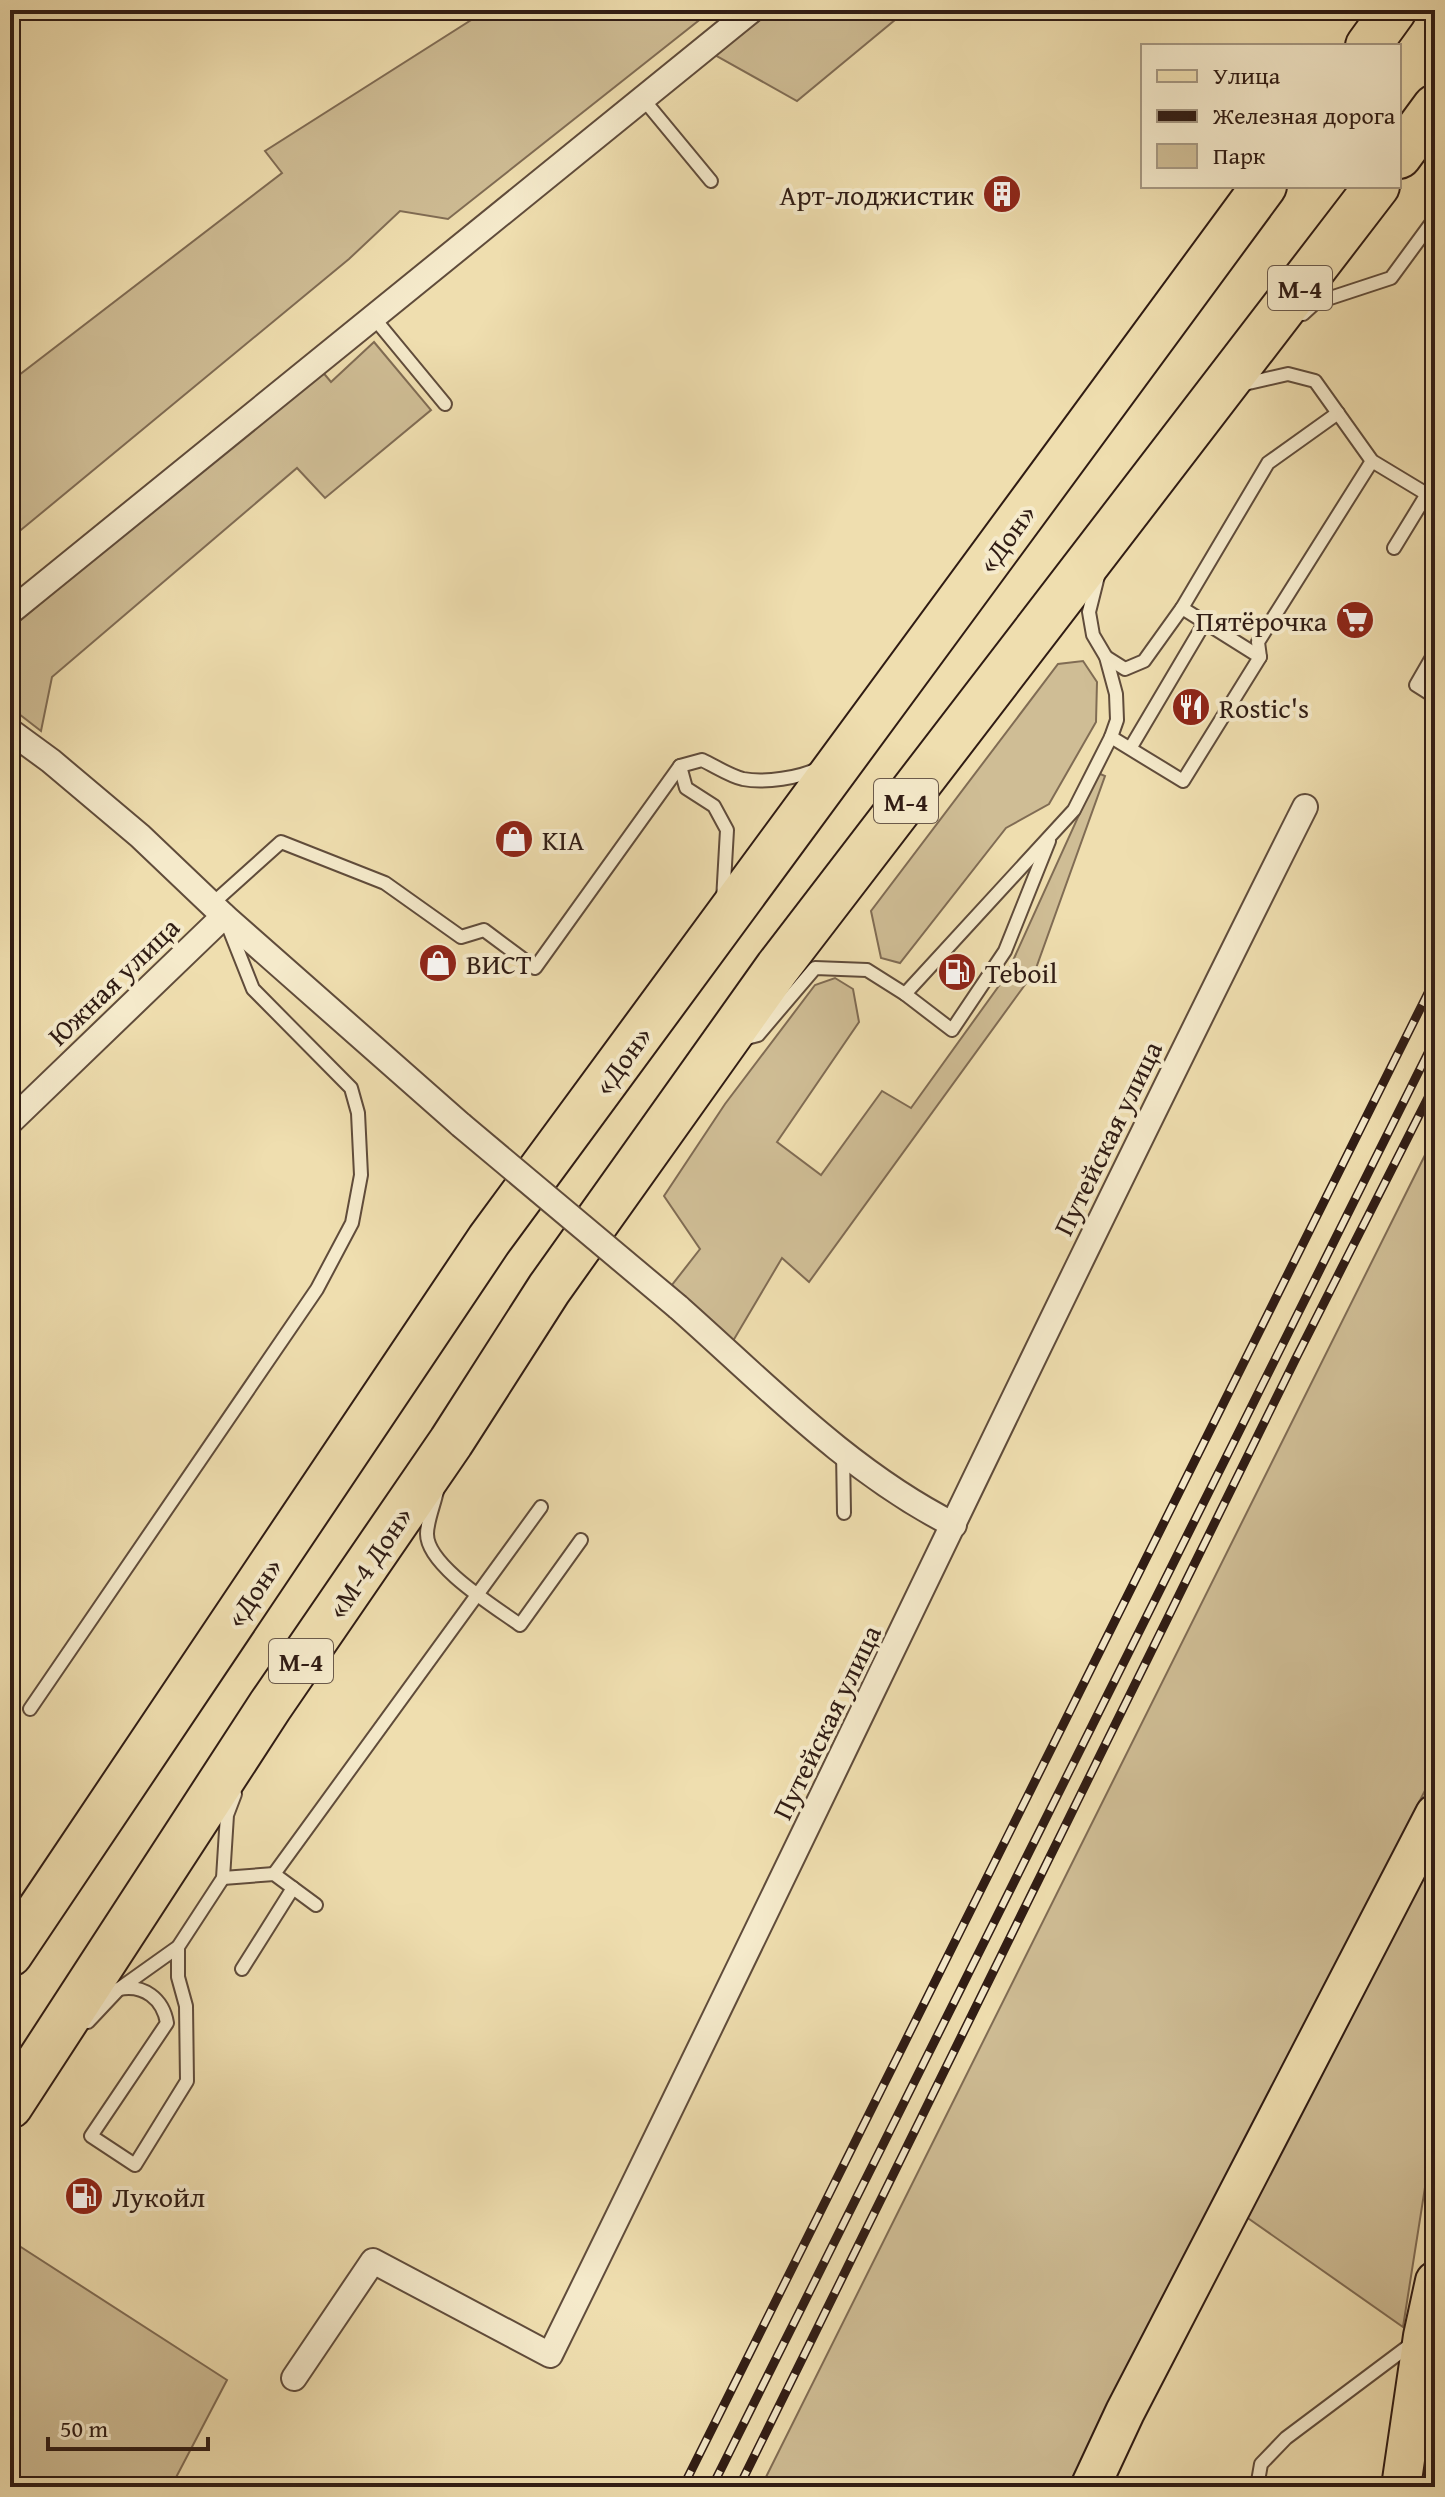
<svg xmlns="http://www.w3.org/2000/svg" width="1445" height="2497" font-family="'Gentium Book Plus',serif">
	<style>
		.green { fill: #cfbd95; stroke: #806c54; stroke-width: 2 }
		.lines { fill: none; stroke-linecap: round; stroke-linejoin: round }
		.lane-casing { stroke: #604c3b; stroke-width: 16 }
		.street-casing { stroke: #604c3b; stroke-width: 28 }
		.primary-casing { stroke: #301c14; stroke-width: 42 }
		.highway-casing { stroke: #301c14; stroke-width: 48 }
		.lane { stroke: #f5eacb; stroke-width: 12 }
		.street { stroke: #f5eacb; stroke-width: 24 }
		.primary { stroke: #efdeaf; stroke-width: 38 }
		.highway { stroke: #efdeaf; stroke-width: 44 }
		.rail-casing { stroke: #301c14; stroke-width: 9 }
		.rail { stroke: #f5eacb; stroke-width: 6; stroke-dasharray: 18; stroke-linecap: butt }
		.street-bridge-casing { stroke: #604c3b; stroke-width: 28; stroke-linecap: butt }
		.street-bridge { stroke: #f5eacb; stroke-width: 24 }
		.labels { text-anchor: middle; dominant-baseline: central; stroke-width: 8; stroke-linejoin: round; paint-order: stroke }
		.shield { fill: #f5eacb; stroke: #6b5a4b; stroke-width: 2 }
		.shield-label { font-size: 26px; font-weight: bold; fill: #301c14 }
		.poi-label { font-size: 28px; fill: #301c14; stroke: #f5eacb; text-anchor: start }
		.street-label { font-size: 28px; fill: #301c14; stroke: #f5eacb }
	</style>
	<rect width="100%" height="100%" fill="#efdeaf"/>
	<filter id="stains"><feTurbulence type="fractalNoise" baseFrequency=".0025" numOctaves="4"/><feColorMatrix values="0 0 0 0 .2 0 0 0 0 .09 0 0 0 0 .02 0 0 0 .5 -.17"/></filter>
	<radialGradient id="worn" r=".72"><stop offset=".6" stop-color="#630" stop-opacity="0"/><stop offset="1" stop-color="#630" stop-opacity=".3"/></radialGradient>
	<g class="green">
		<path d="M487,10H712L448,219L400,211L349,259L10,539V382L282,173L265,151Z"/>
		<path d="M773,10H907L797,101L715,55Z"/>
		<path d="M374,342L431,410L325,498L297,468L52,677L41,731L10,707V629L321,370L331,382Z"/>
		<path d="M1083,661L1097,682L1096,722L1049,804L1006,828L900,963L881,958L871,911L1058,664Z"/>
		<path d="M1098,773L1105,776L1035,971L809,1282L782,1258L733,1341L672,1285L700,1249L664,1196L725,1104L815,985L835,978L853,989L859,1022L777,1142L821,1175L882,1091L911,1108L1006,976Z"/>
		<path d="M1435,1135V1771L1107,2410L1072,2487H761Z"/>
		<path d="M1435,1846V2124L1403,2327L1242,2214Z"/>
		<path d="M10,2240L227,2380L171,2487H10Z"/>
	</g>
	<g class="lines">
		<g class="lane-casing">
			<g id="lane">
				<path d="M644,100L711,181"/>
				<path d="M1303,314L1315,303L1391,278L1435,218"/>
				<path d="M374,318L445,404"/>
				<path d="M1240,385L1288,374L1315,381L1372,461L1435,499"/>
				<path d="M1394,548L1427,494"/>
				<path d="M1182,608L1268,463L1338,413"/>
				<path d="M1435,652L1416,685L1435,697"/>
				<path d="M1106,657L1125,669L1144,661L1182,608L1260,657"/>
				<path d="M1111,737L1183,781L1260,657L1258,642L1372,461"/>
				<path d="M1131,747L1205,622"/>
				<path d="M680,766L686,788L714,806L727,830L723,900"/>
				<path d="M212,904L281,842L385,883L461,937L484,930L535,968L680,766L702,760C715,766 730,776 743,779C765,783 800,778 819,768"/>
				<path d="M905,994L952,1030L1005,951L1049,841"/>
				<path d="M743,1039L758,1035L815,968L867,970L905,994L1074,810L1111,737L1117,720L1116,694L1106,657L1093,635L1089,612L1098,576"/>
				<path d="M843,1452L844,1513"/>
				<path d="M437,1491C434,1505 427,1521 427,1534C427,1566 497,1608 520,1625L581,1540"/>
				<path d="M30,1709L317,1289L352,1223L361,1175L358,1113L351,1088L253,989L228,926"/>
				<path d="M274,1874L541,1507"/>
				<path d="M223,1878L274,1874L316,1905"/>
				<path d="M242,1969L293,1888"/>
				<path d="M119,1989C144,1984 163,1999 167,2023L91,2136L135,2165L187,2081L186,2006L178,1977V1947"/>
				<path d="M88,2022L119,1989L178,1947L223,1878L227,1815L235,1794"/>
				<path d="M1257,2487L1261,2464L1286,2438L1414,2342"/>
			</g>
		</g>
		<g class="street-casing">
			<g id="street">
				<path d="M10,612L752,10"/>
				<path d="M10,731L51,761L140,836L224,916L461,1125"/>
				<path d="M10,1122L224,916"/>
				<path d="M678,1307C765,1384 849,1472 954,1525"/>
				<path d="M294,2378L373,2261L550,2355C804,1840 1047,1320 1305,807"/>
			</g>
		</g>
		<g class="primary-casing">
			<g id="primary">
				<path d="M1090,2487L1125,2412L1435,1814"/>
				<path d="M1401,2487L1423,2336L1435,2281"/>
			</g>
		</g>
		<g class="highway-casing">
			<g id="highway">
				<path d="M1368,46L1394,10"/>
				<path d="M1399,156L1435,107"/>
				<path d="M10,1954L489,1240L1264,186"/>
				<path d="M10,2106L270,1706L451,1442L549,1289L778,967L1377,186"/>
			</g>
		</g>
		<use href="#lane" class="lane"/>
		<use href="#street" class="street"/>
		<use href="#primary" class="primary"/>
		<use href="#highway" class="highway"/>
		<g class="rail-casing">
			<g id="rail">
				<path d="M683,2487L1435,979"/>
				<path d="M712,2487L1435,1039"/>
				<path d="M739,2487L1295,1360L1435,1084"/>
			</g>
		</g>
		<use href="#rail" class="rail"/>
		<g class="street-bridge-casing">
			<path id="street-bridge" d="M461,1125L678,1307"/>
		</g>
		<use href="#street-bridge" class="street-bridge"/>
	</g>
	<defs>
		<g id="building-disc" transform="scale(2)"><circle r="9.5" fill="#8f2418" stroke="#f5eacb"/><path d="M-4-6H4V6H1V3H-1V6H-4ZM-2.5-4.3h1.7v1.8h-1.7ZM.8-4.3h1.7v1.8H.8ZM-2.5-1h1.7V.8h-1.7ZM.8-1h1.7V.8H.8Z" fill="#fff"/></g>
		<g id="supermarket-disc" transform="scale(2)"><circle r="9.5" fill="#8f2418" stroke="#f5eacb"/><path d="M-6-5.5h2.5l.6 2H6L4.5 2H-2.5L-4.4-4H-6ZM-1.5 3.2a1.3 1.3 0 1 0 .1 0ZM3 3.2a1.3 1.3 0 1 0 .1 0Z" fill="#fff"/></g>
		<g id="restaurant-disc" transform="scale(2)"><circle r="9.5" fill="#8f2418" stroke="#f5eacb"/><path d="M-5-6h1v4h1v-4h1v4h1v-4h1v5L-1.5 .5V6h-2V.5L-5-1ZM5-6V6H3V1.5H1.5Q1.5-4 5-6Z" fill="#fff"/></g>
		<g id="shop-disc" transform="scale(2)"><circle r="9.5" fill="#8f2418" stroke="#f5eacb"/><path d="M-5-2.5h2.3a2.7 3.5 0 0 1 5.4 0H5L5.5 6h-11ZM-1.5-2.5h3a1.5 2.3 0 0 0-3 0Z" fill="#fff"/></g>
		<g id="fuel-disc" transform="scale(2)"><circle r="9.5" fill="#8f2418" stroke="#f5eacb"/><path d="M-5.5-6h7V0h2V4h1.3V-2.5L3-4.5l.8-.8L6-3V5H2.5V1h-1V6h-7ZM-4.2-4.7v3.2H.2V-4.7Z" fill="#fff"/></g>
	</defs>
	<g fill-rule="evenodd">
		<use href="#building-disc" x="1002" y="194"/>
		<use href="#supermarket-disc" x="1355" y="620"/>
		<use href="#restaurant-disc" x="1191" y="707"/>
		<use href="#shop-disc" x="514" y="839"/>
		<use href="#shop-disc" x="438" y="963"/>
		<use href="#fuel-disc" x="957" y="972"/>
		<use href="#fuel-disc" x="84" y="2196"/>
	</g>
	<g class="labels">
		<g class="shield">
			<rect x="1268" y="266" width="64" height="44" rx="6"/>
			<rect x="874" y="779" width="64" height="44" rx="6"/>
			<rect x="269" y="1639" width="64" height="44" rx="6"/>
		</g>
		<g class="shield-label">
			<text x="1300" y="288">М-4</text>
			<text x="906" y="801">М-4</text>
			<text x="301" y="1661">М-4</text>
		</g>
		<g class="poi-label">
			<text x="974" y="194" text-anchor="end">Арт-лоджистик</text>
			<text x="1327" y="620" text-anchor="end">Пятёрочка</text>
			<text x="1219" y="707">Rostic's</text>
			<text x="542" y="839">KIA</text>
			<text x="466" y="963">ВИСТ</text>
			<text x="985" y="972">Teboil</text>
			<text x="112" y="2196">Лукойл</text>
		</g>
		<g class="street-label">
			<text transform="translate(1006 538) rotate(-54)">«Дон»</text>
			<text transform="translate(113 981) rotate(-44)">Южная улица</text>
			<text transform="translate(622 1060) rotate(-54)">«Дон»</text>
			<text transform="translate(1107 1138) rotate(-64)">Путейская улица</text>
			<text transform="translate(369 1562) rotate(-56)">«М-4 Дон»</text>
			<text transform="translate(253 1592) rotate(-56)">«Дон»</text>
			<text transform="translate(826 1722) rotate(-64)">Путейская улица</text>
		</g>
	</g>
	<rect width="1445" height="2497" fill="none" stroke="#efdeaf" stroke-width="40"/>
	<rect x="12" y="12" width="1421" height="2473" fill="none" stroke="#301c14" stroke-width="4"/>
	<rect x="20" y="20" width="1405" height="2457" fill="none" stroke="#301c14" stroke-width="2"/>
	<rect x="1141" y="44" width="260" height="144" fill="#f5eacb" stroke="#a69882" stroke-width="2"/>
	<rect x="1157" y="70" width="40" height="12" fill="#efdeaf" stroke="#a69882" stroke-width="2"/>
	<text x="1213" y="84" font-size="24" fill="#301c14">Улица</text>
	<rect x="1157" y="110" width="40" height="12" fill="#301c14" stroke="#a69882" stroke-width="2"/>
	<text x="1213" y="124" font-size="24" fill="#301c14">Железная дорога</text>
	<rect x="1157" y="144" width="40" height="24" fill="#cfbd95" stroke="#a69882" stroke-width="2"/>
	<text x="1213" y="164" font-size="24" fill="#301c14">Парк</text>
	<path d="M48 2437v12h160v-12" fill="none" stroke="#301c14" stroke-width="4"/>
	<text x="60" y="2437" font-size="24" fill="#301c14" stroke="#f5eacb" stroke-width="6" paint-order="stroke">50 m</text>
	<rect width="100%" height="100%" filter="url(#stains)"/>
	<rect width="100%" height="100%" fill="url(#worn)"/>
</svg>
